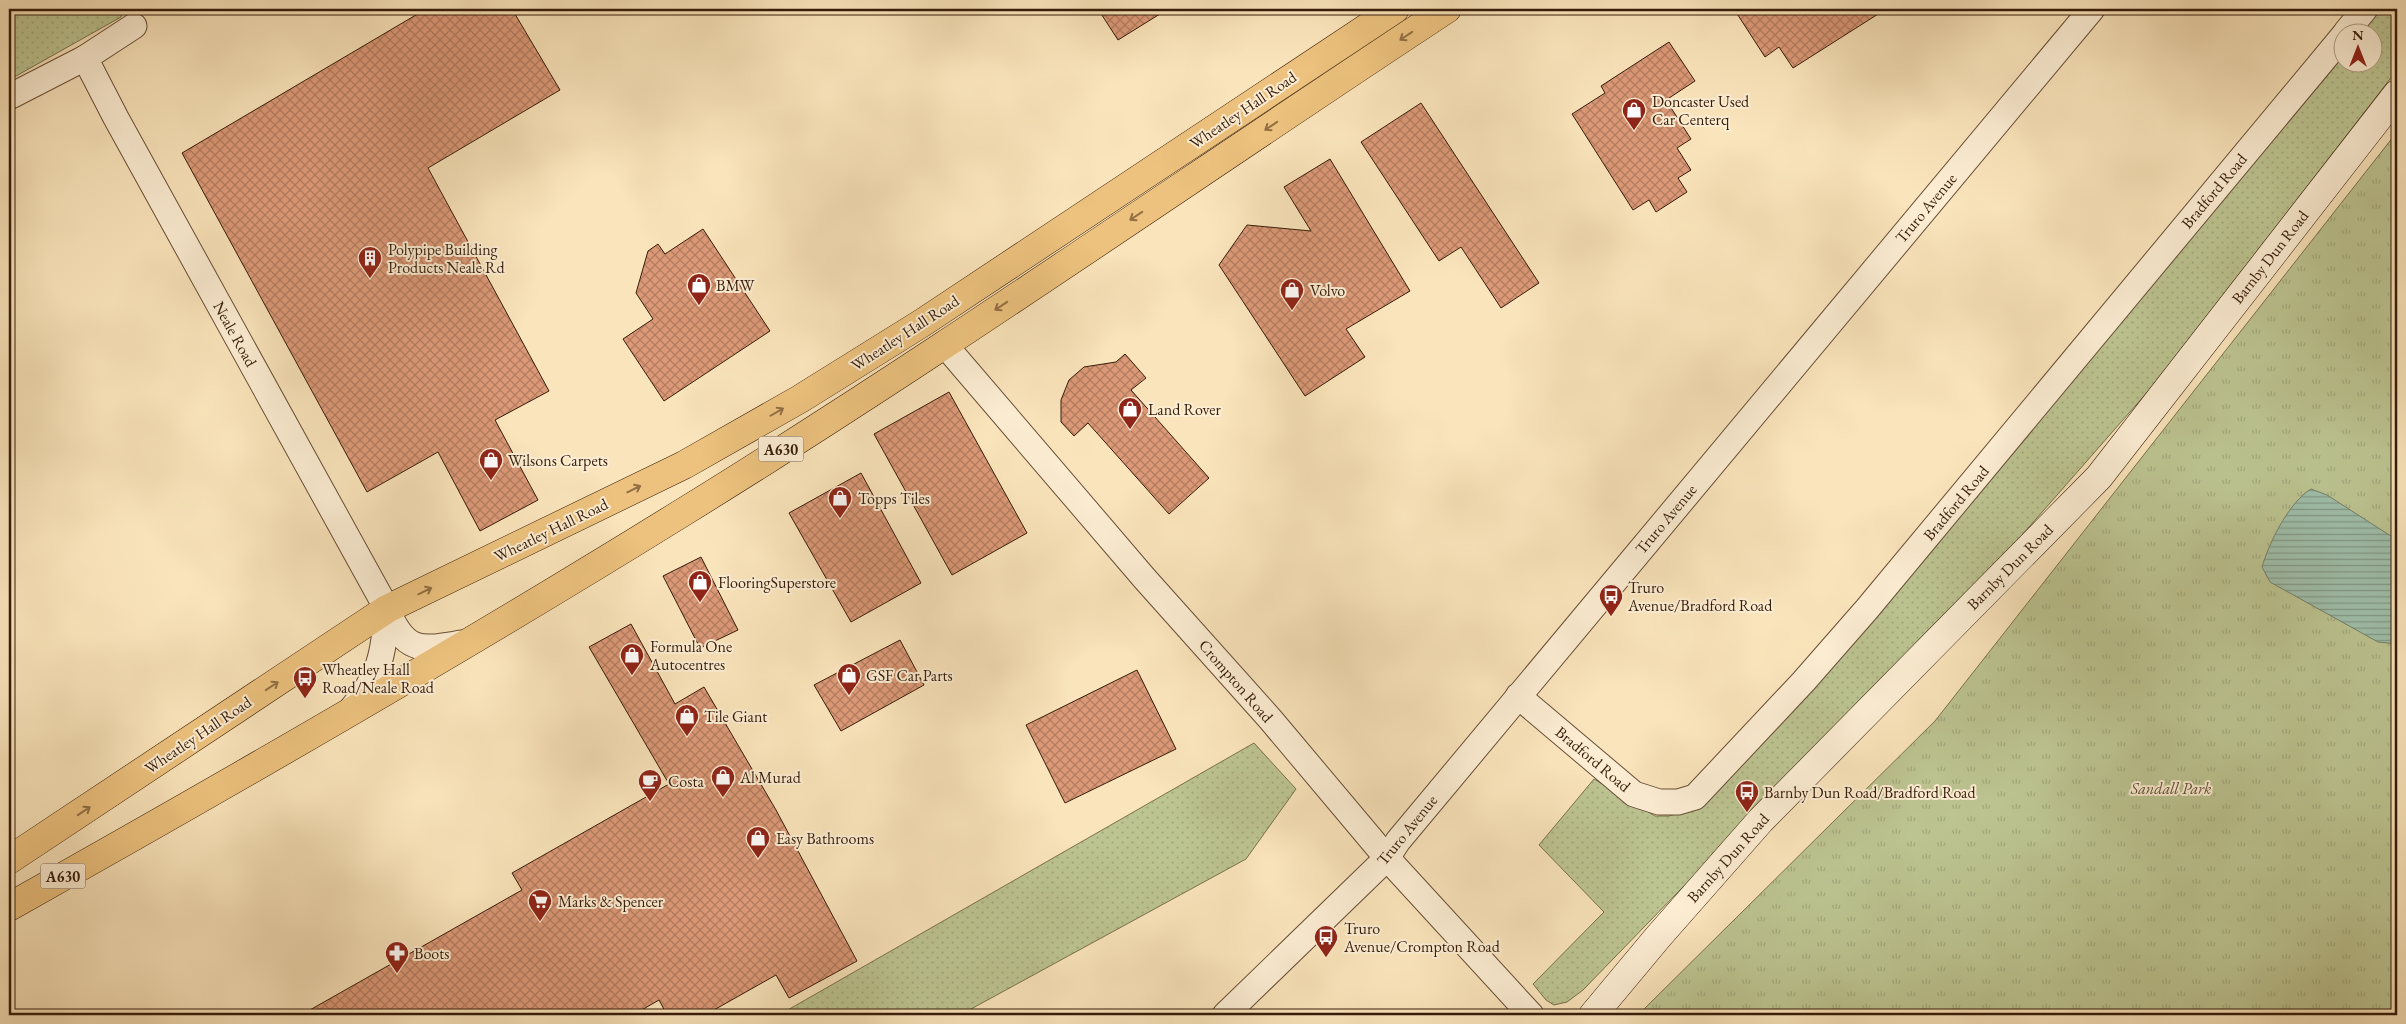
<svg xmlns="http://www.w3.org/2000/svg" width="2406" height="1024" font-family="'EB Garamond',serif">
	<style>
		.grass { fill: url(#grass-dots); stroke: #79704d }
		.park { fill: url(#park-tufts); stroke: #79704d }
		.water { fill: url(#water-rules); stroke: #757e6a }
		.building { fill: url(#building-cross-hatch); stroke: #361c09 }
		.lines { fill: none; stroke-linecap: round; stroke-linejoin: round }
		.street-casing { stroke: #674e36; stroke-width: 27 }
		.secondary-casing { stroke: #361c09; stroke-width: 29 }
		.highway-casing { stroke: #361c09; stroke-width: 29 }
		.street { stroke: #fcedd3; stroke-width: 25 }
		.secondary { stroke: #fcedd3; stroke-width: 28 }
		.highway { stroke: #edc27e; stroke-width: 28 }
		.oneway { stroke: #926f44 }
		.labels { text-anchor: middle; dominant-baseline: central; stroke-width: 4; stroke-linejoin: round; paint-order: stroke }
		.shield { fill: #fcedd3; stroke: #715b46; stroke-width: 1 }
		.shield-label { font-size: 15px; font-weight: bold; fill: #361c09 }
		.poi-label { font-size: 16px; fill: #361c09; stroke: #fcedd3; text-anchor: start }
		.street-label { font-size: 16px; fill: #361c09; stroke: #fcedd3 }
		.park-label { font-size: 16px; font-style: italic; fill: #5e4e32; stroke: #fcedd3 }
	</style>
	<defs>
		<pattern id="grass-dots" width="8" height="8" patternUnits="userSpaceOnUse" patternTransform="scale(1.25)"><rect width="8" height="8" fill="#bcc491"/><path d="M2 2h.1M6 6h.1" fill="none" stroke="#a2a87c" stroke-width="1.8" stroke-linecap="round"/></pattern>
		<pattern id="park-tufts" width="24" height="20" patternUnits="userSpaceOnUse" patternTransform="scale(1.25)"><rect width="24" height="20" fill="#bcc491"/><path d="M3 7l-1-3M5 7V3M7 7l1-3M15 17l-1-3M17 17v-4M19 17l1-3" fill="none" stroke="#a2a87c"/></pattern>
		<pattern id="water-rules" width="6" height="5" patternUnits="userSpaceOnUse" patternTransform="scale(1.25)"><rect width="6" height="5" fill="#9fbfab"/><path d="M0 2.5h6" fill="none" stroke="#829a89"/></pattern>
		<pattern id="building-cross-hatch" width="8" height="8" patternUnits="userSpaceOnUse" patternTransform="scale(1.25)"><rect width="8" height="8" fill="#dc9977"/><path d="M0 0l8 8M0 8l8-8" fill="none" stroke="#b37c60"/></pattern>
	</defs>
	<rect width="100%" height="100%" fill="#fae4bb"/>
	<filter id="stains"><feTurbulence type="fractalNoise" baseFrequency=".004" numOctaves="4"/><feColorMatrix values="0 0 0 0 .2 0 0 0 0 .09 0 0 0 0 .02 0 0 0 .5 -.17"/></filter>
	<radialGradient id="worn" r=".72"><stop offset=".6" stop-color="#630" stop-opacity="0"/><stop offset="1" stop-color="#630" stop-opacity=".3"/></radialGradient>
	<g class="grass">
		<path d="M9,9H124L121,17L9,80Z"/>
		<path d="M2377,9H2397V70L2150,389L2001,559L1583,990L1567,1002L1554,1005L1546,1000L1533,984L1604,912L1539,845L1594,779L1655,816H1669L1688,810L2343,50L2344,62H2374V32H2358Z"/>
		<path d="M1254,743L1296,789L1246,859L960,1015H779Z"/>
	</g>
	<path class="park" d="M2397,132V1015H1638L1935,721Z"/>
	<path class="water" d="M2311,489L2327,495L2397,540V644L2378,642L2270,582L2262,567C2269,543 2289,502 2311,489Z"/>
	<g class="building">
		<path d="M426,9H512L560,90L428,168L549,391L495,420L538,500L480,531L438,452L367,492L182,153Z"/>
		<path d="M1098,9H1168L1118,40Z"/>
		<path d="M1734,9H1886L1793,68L1779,47L1765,57Z"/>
		<path d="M1669,42L1695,81L1666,100L1691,139L1677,148L1691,170L1678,178L1687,192L1656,212L1649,200L1633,210L1572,114L1605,93L1601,86Z"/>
		<path d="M1421,103L1539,283L1501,308L1461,247L1439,261L1361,142Z"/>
		<path d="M1330,159L1410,291L1346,329L1365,357L1305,396L1219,265L1247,225L1311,231L1284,187Z"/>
		<path d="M703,229L770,331L664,401L623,339L653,319L636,293L648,251L658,244L665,254Z"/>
		<path d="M1125,354L1146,378L1131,390L1209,478L1169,514L1088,423L1074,436L1061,422V400L1069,380L1084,367L1116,362Z"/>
		<path d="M949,392L1027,533L952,575L874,434Z"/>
		<path d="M861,473L921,583L851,622L789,513Z"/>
		<path d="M701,557L738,630L700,648L663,576Z"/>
		<path d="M631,624L675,704L704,687L776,810L857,961L789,998L776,975L705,1015H667L659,1000L633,1015H301L522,890L512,873L669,784L589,647Z"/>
		<path d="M900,640L924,685L841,731L814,685Z"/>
		<path d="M1137,670L1176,749L1065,803L1026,725Z"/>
	</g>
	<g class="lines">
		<g class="street-casing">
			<g id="street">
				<path d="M134,26L85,58L116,118L387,609C407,658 425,648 469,642"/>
				<path d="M2346,32L2365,9"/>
				<path d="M11,96L85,58"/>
				<path d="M944,344L1145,579L1271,720L1387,858L1531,1015"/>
				<path d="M1518,696L1634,794L1659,802H1678L1695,797L1804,681L1867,609L2344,35"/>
				<path d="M349,712C380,677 384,654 387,609"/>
				<path d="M1225,1015L1387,858L1398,841L2092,9"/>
			</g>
		</g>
		<g class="secondary-casing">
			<path id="secondary" d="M1593,1015L1658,937L1761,820L2099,477L2397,94"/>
		</g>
		<g class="highway-casing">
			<g id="highway">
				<path d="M9,860L387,609L684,465L800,399L922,323L1395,9"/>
				<path d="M9,907C237,779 463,649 685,511C944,351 1193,176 1447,9"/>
			</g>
		</g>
		<use href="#street" class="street"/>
		<use href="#secondary" class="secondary"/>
		<use href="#highway" class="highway"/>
	</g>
	<defs><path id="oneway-shaft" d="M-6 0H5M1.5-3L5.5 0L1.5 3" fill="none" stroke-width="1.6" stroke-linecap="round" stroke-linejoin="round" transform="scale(1.25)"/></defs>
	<g class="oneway">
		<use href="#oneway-shaft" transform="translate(1406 36) rotate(146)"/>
		<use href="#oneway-shaft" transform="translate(1271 126) rotate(146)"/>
		<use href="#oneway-shaft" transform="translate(1136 216) rotate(146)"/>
		<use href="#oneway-shaft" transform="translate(1001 306) rotate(146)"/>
		<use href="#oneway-shaft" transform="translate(777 412) rotate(-30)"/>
		<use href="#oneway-shaft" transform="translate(634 489) rotate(-26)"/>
		<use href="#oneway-shaft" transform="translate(425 591) rotate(-26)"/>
		<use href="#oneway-shaft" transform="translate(272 686) rotate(-34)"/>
		<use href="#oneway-shaft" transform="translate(84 811) rotate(-34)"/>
	</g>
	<defs>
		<g id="shop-pin" transform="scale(1.25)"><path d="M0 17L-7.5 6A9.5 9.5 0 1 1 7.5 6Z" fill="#8f2418" stroke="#fcedd3"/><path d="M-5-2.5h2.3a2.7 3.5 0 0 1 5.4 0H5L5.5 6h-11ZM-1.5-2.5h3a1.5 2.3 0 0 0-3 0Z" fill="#fff"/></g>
		<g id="building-pin" transform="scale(1.25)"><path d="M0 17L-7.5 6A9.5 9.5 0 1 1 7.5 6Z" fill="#8f2418" stroke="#fcedd3"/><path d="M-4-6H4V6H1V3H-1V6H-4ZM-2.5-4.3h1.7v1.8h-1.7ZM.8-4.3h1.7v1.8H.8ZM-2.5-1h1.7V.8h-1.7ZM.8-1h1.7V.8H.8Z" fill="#fff"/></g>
		<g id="bus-pin" transform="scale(1.25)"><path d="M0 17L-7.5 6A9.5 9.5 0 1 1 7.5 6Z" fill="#8f2418" stroke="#fcedd3"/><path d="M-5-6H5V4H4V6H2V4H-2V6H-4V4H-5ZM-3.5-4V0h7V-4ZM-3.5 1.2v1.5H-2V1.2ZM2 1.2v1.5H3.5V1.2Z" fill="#fff"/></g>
		<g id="cafe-pin" transform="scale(1.25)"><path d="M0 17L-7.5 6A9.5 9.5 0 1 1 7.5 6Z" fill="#8f2418" stroke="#fcedd3"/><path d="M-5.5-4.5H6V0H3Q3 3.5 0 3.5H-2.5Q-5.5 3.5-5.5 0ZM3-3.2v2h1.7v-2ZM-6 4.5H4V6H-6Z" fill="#fff"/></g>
		<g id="supermarket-pin" transform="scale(1.25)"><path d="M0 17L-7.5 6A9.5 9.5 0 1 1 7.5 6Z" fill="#8f2418" stroke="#fcedd3"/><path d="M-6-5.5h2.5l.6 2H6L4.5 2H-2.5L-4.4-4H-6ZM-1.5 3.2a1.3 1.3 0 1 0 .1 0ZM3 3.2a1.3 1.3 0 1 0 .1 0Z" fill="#fff"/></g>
		<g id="pharmacy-pin" transform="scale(1.25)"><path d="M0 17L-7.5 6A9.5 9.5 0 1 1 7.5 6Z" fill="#8f2418" stroke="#fcedd3"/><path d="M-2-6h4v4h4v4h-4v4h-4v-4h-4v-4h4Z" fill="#fff"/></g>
	</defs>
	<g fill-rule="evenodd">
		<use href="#shop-pin" x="1634" y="110"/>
		<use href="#building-pin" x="370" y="258"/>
		<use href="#shop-pin" x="699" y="285"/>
		<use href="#shop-pin" x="1292" y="290"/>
		<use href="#shop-pin" x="1130" y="409"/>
		<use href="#shop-pin" x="491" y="460"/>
		<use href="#shop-pin" x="840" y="498"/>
		<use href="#shop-pin" x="700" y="582"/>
		<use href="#bus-pin" x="1611" y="596"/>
		<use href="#shop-pin" x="632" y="655"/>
		<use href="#shop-pin" x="849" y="675"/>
		<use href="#bus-pin" x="305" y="678"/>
		<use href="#shop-pin" x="687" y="716"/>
		<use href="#shop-pin" x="723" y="777"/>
		<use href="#cafe-pin" x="650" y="781"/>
		<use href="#bus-pin" x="1747" y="792"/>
		<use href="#shop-pin" x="758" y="838"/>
		<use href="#supermarket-pin" x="540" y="901"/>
		<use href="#bus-pin" x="1326" y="937"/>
		<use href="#pharmacy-pin" x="397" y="953"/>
	</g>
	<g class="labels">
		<g class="shield">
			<rect x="758.5" y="436.5" width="45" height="25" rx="4"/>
			<rect x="40.5" y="863.5" width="45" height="25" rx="4"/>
		</g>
		<g class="shield-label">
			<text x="781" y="449">A630</text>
			<text x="63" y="876">A630</text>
		</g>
		<g class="poi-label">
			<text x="1652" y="101">Doncaster Used<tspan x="1652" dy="18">Car Centerq</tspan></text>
			<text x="388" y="249">Polypipe Building<tspan x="388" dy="18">Products Neale Rd</tspan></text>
			<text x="716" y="285">BMW</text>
			<text x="1310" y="290">Volvo</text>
			<text x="1148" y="409">Land Rover</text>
			<text x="508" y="460">Wilsons Carpets</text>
			<text x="858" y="498">Topps Tiles</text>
			<text x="718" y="582">FlooringSuperstore</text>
			<text x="1628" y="587">Truro<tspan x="1628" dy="18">Avenue/Bradford Road</tspan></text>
			<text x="650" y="646">Formula One<tspan x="650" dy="18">Autocentres</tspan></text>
			<text x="322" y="669">Wheatley Hall<tspan x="322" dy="18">Road/Neale Road</tspan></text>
			<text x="866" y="675">GSF Car Parts</text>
			<text x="704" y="716">Tile Giant</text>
			<text x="740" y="777">Al Murad</text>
			<text x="668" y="781">Costa</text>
			<text x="1764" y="792">Barnby Dun Road/Bradford Road</text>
			<text x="776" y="838">Easy Bathrooms</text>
			<text x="558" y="901">Marks &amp; Spencer</text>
			<text x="1344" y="928">Truro<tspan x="1344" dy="18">Avenue/Crompton Road</tspan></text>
			<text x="414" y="953">Boots</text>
		</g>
		<g class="street-label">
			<text transform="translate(1243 110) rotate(-34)">Wheatley Hall Road</text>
			<text transform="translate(2214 191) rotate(-50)">Bradford Road</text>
			<text transform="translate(1926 208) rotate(-50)">Truro Avenue</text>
			<text transform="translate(2270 257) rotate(-52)">Barnby Dun Road</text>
			<text transform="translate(905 333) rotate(-33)">Wheatley Hall Road</text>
			<text transform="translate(235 334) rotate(61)">Neale Road</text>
			<text transform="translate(1956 503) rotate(-50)">Bradford Road</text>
			<text transform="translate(1666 519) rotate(-50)">Truro Avenue</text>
			<text transform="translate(551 530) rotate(-26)">Wheatley Hall Road</text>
			<text transform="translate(2010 567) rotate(-45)">Barnby Dun Road</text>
			<text transform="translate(1236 681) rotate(49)">Crompton Road</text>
			<text transform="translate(198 735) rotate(-34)">Wheatley Hall Road</text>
			<text transform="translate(1593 759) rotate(40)">Bradford Road</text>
			<text transform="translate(1407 830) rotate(-51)">Truro Avenue</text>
			<text transform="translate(1728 858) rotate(-48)">Barnby Dun Road</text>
		</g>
		<g class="park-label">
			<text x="2171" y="788">Sandall Park</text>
		</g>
	</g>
	<rect width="2406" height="1024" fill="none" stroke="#fae4bb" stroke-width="30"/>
	<rect x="10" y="10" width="2386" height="1004" fill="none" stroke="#361c09" stroke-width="2.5"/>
	<rect x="15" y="15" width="2376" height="994" fill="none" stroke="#361c09"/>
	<g transform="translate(2358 48)"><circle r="24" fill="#fcedd3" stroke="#ad9982"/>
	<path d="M0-4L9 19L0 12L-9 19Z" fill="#8f2418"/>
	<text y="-8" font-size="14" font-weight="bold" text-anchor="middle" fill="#361c09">N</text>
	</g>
	<rect width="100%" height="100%" filter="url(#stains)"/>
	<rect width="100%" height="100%" fill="url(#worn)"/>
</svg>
